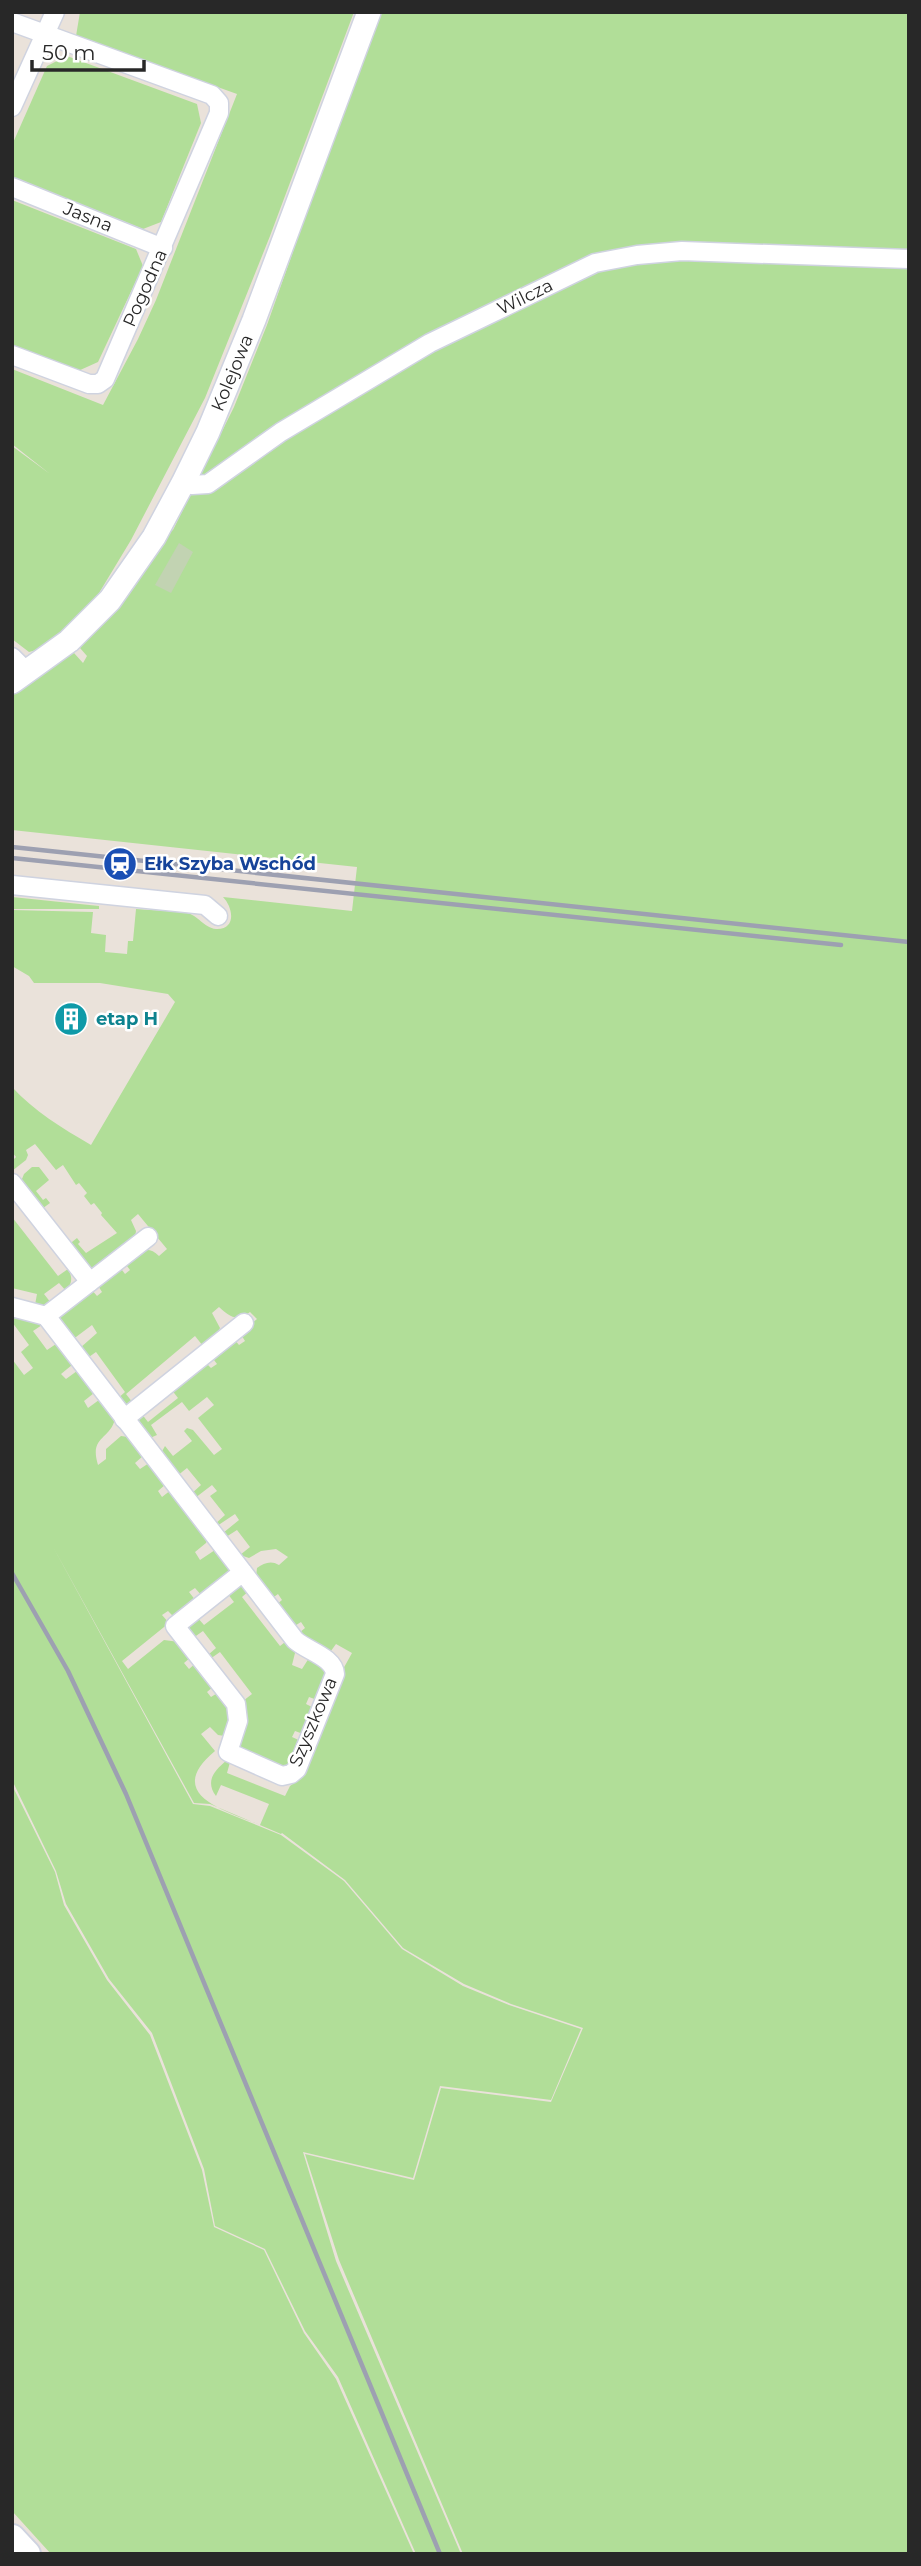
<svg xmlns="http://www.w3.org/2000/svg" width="921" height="2566" font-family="Montserrat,sans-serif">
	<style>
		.green { fill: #b1de98 }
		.cemetery { fill: #c2d3b2 }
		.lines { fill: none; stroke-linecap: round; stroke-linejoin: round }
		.minor-casing { stroke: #cfd3e0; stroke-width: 21 }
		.tertiary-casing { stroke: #cfd3e0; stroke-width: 26 }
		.secondary-casing { stroke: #cfd3e0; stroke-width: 30 }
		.minor { stroke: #fff; stroke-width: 18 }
		.tertiary { stroke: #fff; stroke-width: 23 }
		.secondary { stroke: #fff; stroke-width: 26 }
		.rail { stroke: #9da0b1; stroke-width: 4.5 }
		.labels { text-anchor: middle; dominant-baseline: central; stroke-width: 5; stroke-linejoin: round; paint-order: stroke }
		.street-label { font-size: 18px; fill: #282828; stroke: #fff }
		.transit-label { font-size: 18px; font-weight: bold; fill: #164399; stroke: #fff; text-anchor: start }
		.culture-label { font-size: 18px; font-weight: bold; fill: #0d838f; stroke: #fff; text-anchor: start }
	</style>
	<rect width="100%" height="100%" fill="#eae2da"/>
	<g class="green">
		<path d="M80,12H354L270,236L205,398L131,540L96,598L57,636L40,649L29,652L12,639V446L50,474L12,444V369L103,405L138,339L156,300L237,94L76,36Z"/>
		<path d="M378,12H909V2554H463L339,2260L305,2154L414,2180L441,2088L551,2102L583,2028L511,2004L464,1984L403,1948L345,1880L282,1833L281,1834L210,1804L194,1803L52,1545L193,1804L210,1806L281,1835L344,1881L402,1949L463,1986L509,2005L581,2029L551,2100L440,2086L413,2178L303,2152L336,2261L461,2554H416L338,2377L305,2331L265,2249L215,2226L204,2169L152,2033L109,1979L66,1904L56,1871L12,1780V1359L24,1375L33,1368L21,1352L29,1345L12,1322V1314L38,1320L42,1325L33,1331L47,1350L56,1344L72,1365L61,1374L66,1379L77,1371L94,1393L84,1401L88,1408L99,1400L115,1419C110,1440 89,1436 98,1465L106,1459V1449L121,1436L128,1437L143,1456L135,1463L140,1469L149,1463L166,1484L158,1491L162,1497L171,1490L208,1538L206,1543L195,1552L200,1560L215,1550L231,1571L202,1596L195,1588L189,1592L196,1601L175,1618L168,1611L162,1615L169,1623L122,1661L128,1669L164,1640L179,1642L191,1657L184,1663L189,1669L196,1663L214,1686L207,1692L211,1697L219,1692L232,1711L225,1736L218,1735L210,1727L201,1734L215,1751C162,1795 227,1811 260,1825L269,1804L221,1785L216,1796C205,1781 214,1771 227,1760L230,1762L227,1773L285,1796L290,1786L297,1781L342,1671L352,1653L336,1644L328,1655L299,1633L305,1628L301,1622L293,1627L276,1605L282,1600L278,1594L271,1599L256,1577L257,1568C264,1563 271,1560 279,1565L288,1557L276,1549L261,1551L249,1558L240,1555L250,1547L237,1530L226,1537L223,1533L239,1520L235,1514L217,1526L215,1524L225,1515L210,1496L217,1491L212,1485L195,1498L191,1494L201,1485L187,1468L177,1476L161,1453L165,1446L173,1456L192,1441L184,1431L187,1428L193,1430L214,1455L222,1449L198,1418L214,1405L207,1397L189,1411L182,1402L151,1425L157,1435L150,1438L136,1423L141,1413L148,1422L178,1398L171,1389L205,1362L211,1368L217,1364L211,1356L234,1339L239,1345L245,1341L240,1333L257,1319L250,1312C237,1322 230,1317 219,1307L212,1313L220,1328L217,1334L203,1346L195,1336L126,1394L133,1403L127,1405L116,1400L125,1392L96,1352L86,1359L80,1348L97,1333L92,1325L76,1337H71L59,1322L60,1316L91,1289L97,1296L102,1292L97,1284L119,1266L125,1274L130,1270L124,1262C137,1254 146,1243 159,1256L167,1249L138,1214L131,1220L136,1231L135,1237L97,1269H87L67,1246L77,1238L80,1242L78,1244L86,1253L117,1233L101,1215L102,1213L94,1203L91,1205L84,1196L87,1193L79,1183L76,1185L63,1165L56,1170L35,1144L26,1150L28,1155L26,1160L12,1171V1161L16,1157L12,1152V1087C34,1111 62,1128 91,1145L175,1002L168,994L100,983H34L29,976L12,966V910L93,912L91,933L106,935L105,952L127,954L128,941H133L136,909C153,911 170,910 187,913C198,915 204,928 216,929C237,930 233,907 223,897L352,911L357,867L12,830V691L67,653H74L83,663L87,656L80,648L81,641L163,536L173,530L234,407L267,325Z"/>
		<path d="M67,56L197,104L201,123L161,222L143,229L13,177L12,145L47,66Z"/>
		<path d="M12,200L136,249L143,266L98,362L78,371L12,345Z"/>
		<path d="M12,897L99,906V909H12Z"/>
		<path d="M32,1167H39L49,1180L36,1191L43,1200L46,1198L50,1203L39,1211L20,1184L24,1174Z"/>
		<path d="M12,1217L58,1276L68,1269C73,1278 72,1283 66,1291L59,1283L44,1294L51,1303L46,1306L35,1305L37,1294L12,1288Z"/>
		<path d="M244,1585L250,1590L242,1597L280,1646L289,1639L296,1649L292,1665L302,1669L309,1658L328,1668L320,1701L309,1697L306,1704L316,1709L306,1735L295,1731L292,1737L303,1742L295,1761L285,1768L239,1749L237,1745L243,1701L252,1694L220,1652L210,1659L208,1655L216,1648L203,1631L193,1638L188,1629L197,1617L204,1625L234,1602L227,1593L237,1586Z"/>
		<path d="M12,1785L55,1872L64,1905L107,1980L150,2035L202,2170L214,2227L264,2250L304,2333L336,2379L414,2554H51L12,2511Z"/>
	</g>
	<path class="cemetery" d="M179,543L193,552L171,593L155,585Z"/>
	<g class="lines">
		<g class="minor-casing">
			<g id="minor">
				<path d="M12,22L212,95L219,103V113L105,379L98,384H89L12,355"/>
				<path d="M12,107L55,12"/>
				<path d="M12,187L163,248"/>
				<path d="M183,483L192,485L208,484L281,432L430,343L595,263L637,255L682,251L909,259"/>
				<path d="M12,657L27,672"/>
				<path d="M12,885L205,905L218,916"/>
				<path d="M12,1183L90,1282L46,1316L12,1307"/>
				<path d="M90,1282L148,1237"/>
				<path d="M46,1316L295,1640C307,1651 334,1657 335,1674L297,1769L291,1774L282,1776L228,1752L238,1721L236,1704L175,1626L243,1572"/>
				<path d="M124,1419L244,1323"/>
			</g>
		</g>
		<g class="tertiary-casing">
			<g id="tertiary">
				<path id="s1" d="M12,682L69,641L110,600L154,537L183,483L208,432L254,320L369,12"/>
			</g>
		</g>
		<g class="secondary-casing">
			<path id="secondary" d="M12,2538L27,2554"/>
		</g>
		<use href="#minor" class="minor"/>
		<use href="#tertiary" class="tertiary"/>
		<use href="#secondary" class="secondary"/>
		<g class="rail">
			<path d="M12,847L909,942"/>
			<path d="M12,858L841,945"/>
			<path d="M12,1573L68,1671L126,1794L440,2554"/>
		</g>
	</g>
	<defs>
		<g id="station-disc" transform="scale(1.75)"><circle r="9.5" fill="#1a4fb4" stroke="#fff"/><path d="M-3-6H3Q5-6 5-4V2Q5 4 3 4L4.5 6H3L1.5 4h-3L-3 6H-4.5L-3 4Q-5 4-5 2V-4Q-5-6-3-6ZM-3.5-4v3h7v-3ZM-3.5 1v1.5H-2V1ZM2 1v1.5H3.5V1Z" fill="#fff"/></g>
		<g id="building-disc" transform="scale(1.75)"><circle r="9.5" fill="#0f9aa8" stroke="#fff"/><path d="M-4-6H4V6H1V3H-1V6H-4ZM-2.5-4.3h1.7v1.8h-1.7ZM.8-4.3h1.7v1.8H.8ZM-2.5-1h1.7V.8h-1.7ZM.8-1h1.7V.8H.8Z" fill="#fff"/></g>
	</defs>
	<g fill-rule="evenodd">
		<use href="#station-disc" x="120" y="864"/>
		<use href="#building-disc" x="71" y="1019"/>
	</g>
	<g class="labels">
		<g class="street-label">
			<text transform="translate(88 217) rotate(22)">Jasna</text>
			<text transform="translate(145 288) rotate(-66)">Pogodna</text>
			<text transform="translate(525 297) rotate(-26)">Wilcza</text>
			<text stroke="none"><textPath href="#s1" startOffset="387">Kolejowa</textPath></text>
			<text transform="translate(313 1722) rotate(-67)">Szyszkowa</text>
		</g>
		<g class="transit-label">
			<text x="144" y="864">Ełk Szyba Wschód</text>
		</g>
		<g class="culture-label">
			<text x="96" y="1019">etap H</text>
		</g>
	</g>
	<rect width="921" height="2566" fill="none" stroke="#282828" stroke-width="28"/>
	<path d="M32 60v10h112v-10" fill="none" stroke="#282828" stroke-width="3.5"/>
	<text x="42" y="60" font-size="21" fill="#282828" stroke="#ffffff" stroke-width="5" paint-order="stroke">50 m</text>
</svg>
